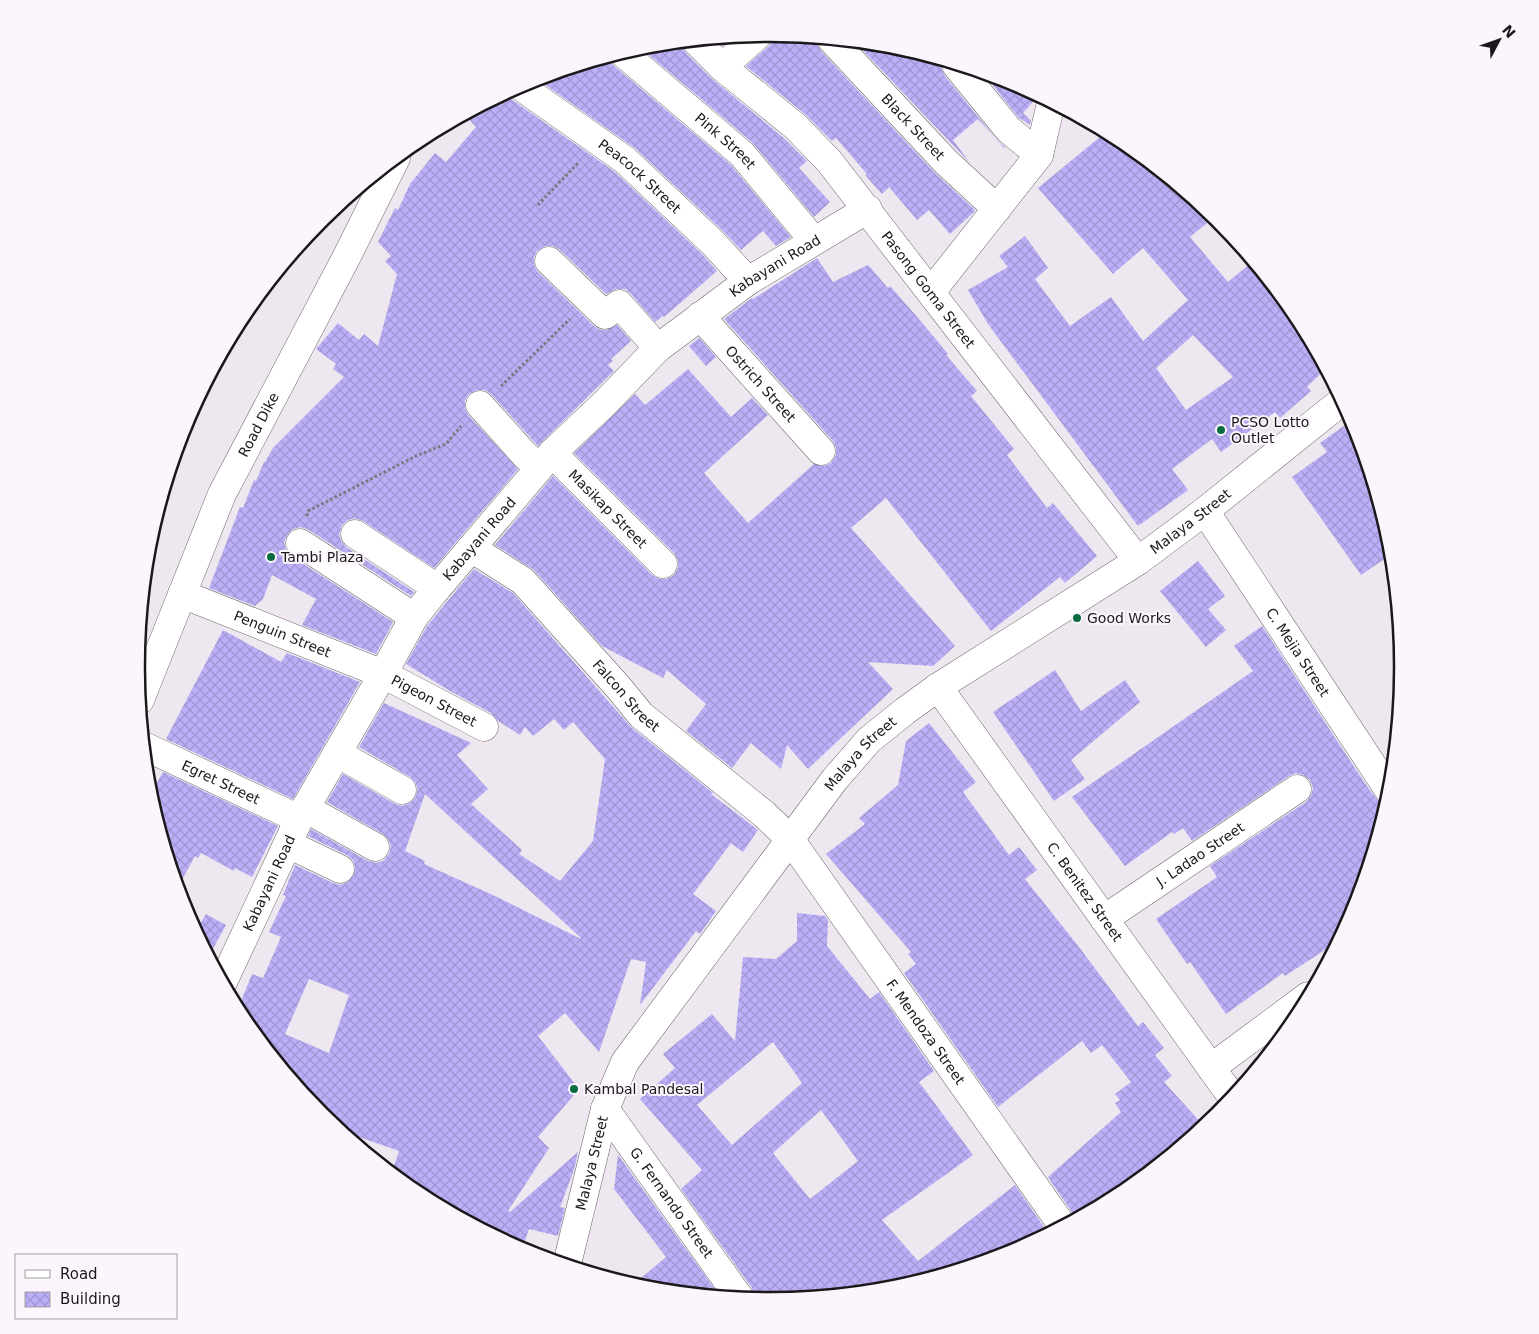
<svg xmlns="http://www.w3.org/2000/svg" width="1539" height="1334" font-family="'DejaVu Sans',sans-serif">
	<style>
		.building { fill: url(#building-cross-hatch); fill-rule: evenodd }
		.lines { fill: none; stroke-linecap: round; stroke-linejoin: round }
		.minor-casing { stroke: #6d666d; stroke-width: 29 }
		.path { stroke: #7d777d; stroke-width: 3; stroke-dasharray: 2.5 2.5; stroke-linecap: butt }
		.minor { stroke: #fff; stroke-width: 28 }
		.poi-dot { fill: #096b40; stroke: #fdf5fd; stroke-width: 2 }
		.labels { text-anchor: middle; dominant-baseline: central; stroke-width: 4; stroke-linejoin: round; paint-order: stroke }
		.street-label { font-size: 14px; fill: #1b181b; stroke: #fdf5fd }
		.poi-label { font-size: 14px; fill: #1b181b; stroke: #fdf5fd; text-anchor: start }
		.rim { fill: none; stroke: #1b181b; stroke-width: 2.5 }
	</style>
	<defs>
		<pattern id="building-cross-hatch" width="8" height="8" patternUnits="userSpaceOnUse" patternTransform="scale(1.25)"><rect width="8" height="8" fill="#bbaff7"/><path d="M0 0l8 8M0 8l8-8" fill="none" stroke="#a096d3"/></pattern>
	</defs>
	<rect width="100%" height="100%" fill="#efe7ef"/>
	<g class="building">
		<path d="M773,34L817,38V44L821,51L935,173L975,210L974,212L950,234L929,210L917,220L889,187L882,194L865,175L867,174L836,138L832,141L805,114L746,66L769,46L773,40Z"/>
		<path d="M732,37L723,46L716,39Z"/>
		<path d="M681,42L685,52L711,78L784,138L807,161L799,168L830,202L814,217L752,142L641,48Z"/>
		<path d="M855,42L893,46L941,61V68L944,75L996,139L1005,147L1004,148L978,119L953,140L970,163Z"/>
		<path d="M608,57L613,65L731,165L791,237L776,246L763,231L741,250L724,232L636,149L537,79Z"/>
		<path d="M983,73L1012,82L1038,96L1023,113L1031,121L1030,125L1019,118Z"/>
		<path d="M506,93L511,99L615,172L702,254L717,271L664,317L663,316L655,322L631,294L625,289H616L606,294L559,249L553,246H545L537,251L534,257V265L538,272L594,326L600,330H607L617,325L631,341L611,359L613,361L608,365L614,371L538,446L491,394L485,390H477L469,394L465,400V408L468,415L518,469L434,568L363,521L355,518L348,520L342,525L339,534L341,541L346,547L414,592L411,596L309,530L301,527L293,529L287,535L284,542L286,550L291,556L393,622L376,654L302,625L316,599L272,575L263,599L255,606L209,588L240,507L243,508L254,480L256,481L264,462H265L273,448L344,377L333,369L336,364L316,349L338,323L359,340L364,334L378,346L397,274L385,261L391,256L378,242L395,208L398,210L410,184L435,153L446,162L476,127L465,115Z"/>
		<path d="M1106,132L1122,141L1214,217L1190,237L1228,282L1252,262L1271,285L1268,287L1289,311L1286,314L1307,336L1325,369L1307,387L1311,391L1280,418L1275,412L1221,452L1212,439L1172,469L1188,490L1138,526L988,324L968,290L1008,267L999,256L1025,236L1048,268L1035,279L1070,326L1111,297L1143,341L1188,300L1143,248L1113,274L1038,188ZM1193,335L1233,377L1186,410L1156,368Z"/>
		<path d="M817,258L833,282L868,265L888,288L890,286L919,319L948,354L946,355L977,391L971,396L1014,449L1007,455L1047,508L1053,503L1097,556L1065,583L1060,577L991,631L886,498L851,528L955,646L933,666L868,662L893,689L808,769L787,745L781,769L751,743L732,768L686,731L706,704L667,670L663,678L602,646L534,570L495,545L553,476L652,575L659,579H667L674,575L678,568V560L674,553L574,453L635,394L645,405L688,369L731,417L752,398L768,415L704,473L748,523L814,464L824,466L831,463L836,455V447L833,441L724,319L752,298L753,299Z"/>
		<path d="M699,338L716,357L706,366L689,346Z"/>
		<path d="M1352,420L1391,544L1392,554L1361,575L1292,477L1327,452L1320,443Z"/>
		<path d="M1198,561L1225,596L1208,609L1226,630L1206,647L1160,591Z"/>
		<path d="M474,569L513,593L631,727L713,793L711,794L758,830L743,852L731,843L693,894L716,911L700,934L696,931L640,1005L646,962L631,959L599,1052L565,1013L538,1036L579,1089L538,1137L549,1148L508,1211L510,1212L578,1152L574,1170L560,1207L565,1208L558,1236L529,1229L522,1249L417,1193L392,1172L399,1151L342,1131L322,1115L243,1019L238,1009L252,974L263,978L281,937L269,932L286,896L283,895L295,865L333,883L341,885L348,882L354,875L355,867L353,860L347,855L308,836L311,829L368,861L376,863L383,861L389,854L391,846L388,839L383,834L327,802L343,774L395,804L403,806L410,803L415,798L418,789L415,782L410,777L359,747L384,703L471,743L457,755L488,789L471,804L522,850L519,854L560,881L593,841L605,759L573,722L564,730L554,719L533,736L525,727L520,735L498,721L491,713L450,691L406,664L427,626ZM425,794L581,938V939L495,896L424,864L425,861L405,851ZM309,979L349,995L329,1053L285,1034Z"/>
		<path d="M1262,626L1368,788L1385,809L1354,910L1337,942L1285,976L1283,973L1226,1014L1190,962L1187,964L1156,919L1217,877L1210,866L1306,802L1311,795L1313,788L1310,780L1303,775L1296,773L1289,776L1192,841L1183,828L1174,834L1172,832L1125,866L1072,797L1253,671L1234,646Z"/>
		<path d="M223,630L281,662L287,653L360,682L293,799L166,739Z"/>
		<path d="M1055,670L1081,711L1125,680L1140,702L1071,760L1085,779L1054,801L993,712Z"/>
		<path d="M929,723L976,782L963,792L1009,855L1019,847L1037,870L1025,879L1079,947L1138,1026L1143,1022L1164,1048L1155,1055L1172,1076L1164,1082L1204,1126L1121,1194L1076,1218L1048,1177L1121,1112L1115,1103L1120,1100L1115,1094L1131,1082L1102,1045L1091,1053L1082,1041L998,1107L904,973L916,964L908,954L911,952L826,854L865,824L859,818L898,785L906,741Z"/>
		<path d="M163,772L278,826L252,877L235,868L234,871L201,853L198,858L195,856L178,887L150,795Z"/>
		<path d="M797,913L825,916L828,920L827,946L870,999L879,992L934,1071L919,1082L973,1155L882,1220L918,1261L1015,1185L1048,1233L1012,1252L893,1288L770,1300L754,1299L752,1288L681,1189L702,1170L640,1099L675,1068L663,1054L712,1014L735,1041L743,957L776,959L797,941ZM773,1042L802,1083L732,1145L697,1105ZM821,1110L858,1161L810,1199L773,1153Z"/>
		<path d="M206,914L226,925L209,956L196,931Z"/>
		<path d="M618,1155L719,1295L646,1288L634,1284L666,1257L614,1189Z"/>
	</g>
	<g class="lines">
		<g class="minor-casing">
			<g id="minor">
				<path id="s1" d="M832,40L946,162L997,209"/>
				<path id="s2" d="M696,41L722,67L795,126L829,161L1138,561"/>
				<path id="s3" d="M623,53L742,154L814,241"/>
				<path d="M956,65L1008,129L1039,155"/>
				<path d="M722,67L758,35"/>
				<path id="s4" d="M520,86L625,160L713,243L748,281"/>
				<path d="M549,261L605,315L619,304L658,348"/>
				<path d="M931,292L1039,155L1051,103"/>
				<path id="s5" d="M700,316L821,451"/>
				<path d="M480,405L524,454L539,468"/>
				<path id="s6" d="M552,453L663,564"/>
				<path id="s7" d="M1205,511L1390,792"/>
				<path d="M355,534L437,588"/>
				<path d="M300,543L414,617"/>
				<path id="s8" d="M471,548L523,581L619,688L641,715L764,814L790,839L1062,1225"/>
				<path id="s9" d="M182,594L383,674L484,727"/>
				<path id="s10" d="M938,687L1232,1097"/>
				<path id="s11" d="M140,700L222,494L346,258L396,158"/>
				<path id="s12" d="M144,746L299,819"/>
				<path d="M337,753L402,790"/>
				<path d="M305,808L375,847"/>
				<path d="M288,844L340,869"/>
				<path id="s13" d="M1104,919L1297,789"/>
				<path id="s14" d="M223,982L299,819L383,674L414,617L434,592L552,453L604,404L658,348L748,281L868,209"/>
				<path d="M1211,1068L1308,996"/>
				<path id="s15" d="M605,1109L739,1297"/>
				<path id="s16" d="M567,1264L605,1109L625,1062L835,779L869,740L905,711L938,687L1138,561L1205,511L1342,401"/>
			</g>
		</g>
		<g class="path">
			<path d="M538,205L579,162"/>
			<path d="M501,386L570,319"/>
			<path d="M307,516L308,511L416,456L446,444L461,426"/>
		</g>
		<use href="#minor" class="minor"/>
	</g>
	<g class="poi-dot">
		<circle cx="1221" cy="430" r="5"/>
		<circle cx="271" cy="557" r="5"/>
		<circle cx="1077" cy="618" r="5"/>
		<circle cx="574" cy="1089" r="5"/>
	</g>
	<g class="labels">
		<g class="street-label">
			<text stroke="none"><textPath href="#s1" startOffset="119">Black Street</textPath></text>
			<text stroke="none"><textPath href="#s3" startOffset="135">Pink Street</textPath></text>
			<text stroke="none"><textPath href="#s4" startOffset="150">Peacock Street</textPath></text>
			<text stroke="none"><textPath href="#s14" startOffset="919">Kabayani Road</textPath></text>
			<text stroke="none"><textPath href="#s2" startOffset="342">Pasong Goma Street</textPath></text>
			<text stroke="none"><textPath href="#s5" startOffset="91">Ostrich Street</textPath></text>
			<text stroke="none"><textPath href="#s11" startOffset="300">Road Dike</textPath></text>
			<text stroke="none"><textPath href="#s6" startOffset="79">Masikap Street</textPath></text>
			<text stroke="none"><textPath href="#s16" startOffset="1004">Malaya Street</textPath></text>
			<text stroke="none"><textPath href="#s14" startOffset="514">Kabayani Road</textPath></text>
			<text stroke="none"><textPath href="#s9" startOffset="108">Penguin Street</textPath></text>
			<text stroke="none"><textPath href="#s7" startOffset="169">C. Mejia Street</textPath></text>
			<text stroke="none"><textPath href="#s8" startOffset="216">Falcon Street</textPath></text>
			<text stroke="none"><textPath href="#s9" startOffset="274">Pigeon Street</textPath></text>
			<text stroke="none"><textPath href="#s16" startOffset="599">Malaya Street</textPath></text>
			<text stroke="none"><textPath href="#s12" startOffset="85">Egret Street</textPath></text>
			<text stroke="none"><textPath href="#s13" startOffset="116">J. Ladao Street</textPath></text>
			<text stroke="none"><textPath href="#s14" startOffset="109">Kabayani Road</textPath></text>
			<text stroke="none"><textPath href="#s10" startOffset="252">C. Benitez Street</textPath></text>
			<text stroke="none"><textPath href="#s8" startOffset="670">F. Mendoza Street</textPath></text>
			<text stroke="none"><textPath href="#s16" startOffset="104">Malaya Street</textPath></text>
			<text stroke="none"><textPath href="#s15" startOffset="115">G. Fernando Street</textPath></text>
		</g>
		<g class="poi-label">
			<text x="1231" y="422">PCSO Lotto<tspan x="1231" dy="16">Outlet</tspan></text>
			<text x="281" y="557">Tambi Plaza</text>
			<text x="1087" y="618">Good Works</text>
			<text x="584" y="1089">Kambal Pandesal</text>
		</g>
	</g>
	<path d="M0 0H1539V1334H0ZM769 42H770A624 624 0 0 1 1394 666V668A624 624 0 0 1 770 1292H769A624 624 0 0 1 145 668V666A624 624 0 0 1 769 42Z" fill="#fdf5fd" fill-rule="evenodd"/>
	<path class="rim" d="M769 42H770A624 624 0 0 1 1394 666V668A624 624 0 0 1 770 1292H769A624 624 0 0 1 145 668V666A624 624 0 0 1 769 42Z"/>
	<rect x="15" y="1254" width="162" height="65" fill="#fdf5fd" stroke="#a39da3"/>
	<rect x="25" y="1270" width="25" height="8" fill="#ffffff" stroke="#a39da3"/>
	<text x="60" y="1279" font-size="15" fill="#1b181b">Road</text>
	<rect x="25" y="1292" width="25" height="15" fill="url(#building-cross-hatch)" stroke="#a39da3"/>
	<text x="60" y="1304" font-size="15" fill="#1b181b">Building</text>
	<g transform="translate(1499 40) rotate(49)" stroke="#fdf5fd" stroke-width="4" paint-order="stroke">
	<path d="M0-4L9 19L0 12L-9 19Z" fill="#1b181b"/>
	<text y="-8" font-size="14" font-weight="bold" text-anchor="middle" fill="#1b181b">N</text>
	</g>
</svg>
